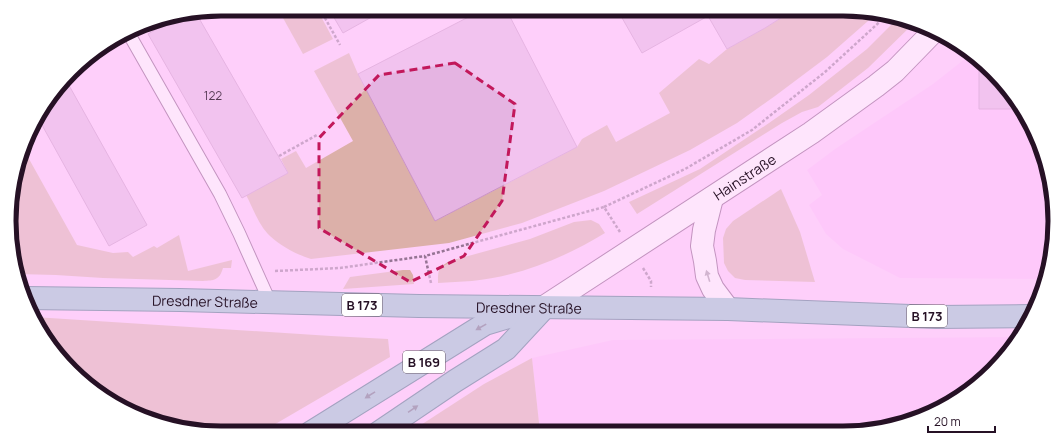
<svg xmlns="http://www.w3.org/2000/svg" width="1064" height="442" font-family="Manrope,sans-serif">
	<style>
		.built { fill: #febffa }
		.green { fill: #dcb0a9 }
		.building { fill: #e5b4e2; stroke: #c992c5 }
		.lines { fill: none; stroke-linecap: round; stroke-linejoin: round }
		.service-casing { stroke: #7d4b7a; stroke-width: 14 }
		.secondary-casing { stroke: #7d4b7a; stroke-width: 24 }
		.primary-casing { stroke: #386b7b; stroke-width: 24 }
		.path { stroke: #967494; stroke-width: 2.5; stroke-dasharray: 3 2; stroke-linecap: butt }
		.service { stroke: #fff; stroke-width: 12 }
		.secondary { stroke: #fff; stroke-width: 22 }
		.primary { stroke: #8ec4cb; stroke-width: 22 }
		.oneway { fill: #9d949d }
		.oneway2 { fill: #5a6a78 }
		.marked { fill: none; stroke: #c2185b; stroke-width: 3; stroke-dasharray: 8 5; stroke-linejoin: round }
		.labels { text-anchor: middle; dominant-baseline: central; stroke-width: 3; stroke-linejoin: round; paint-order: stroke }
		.number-label { font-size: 12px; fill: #563a54 }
		.shield { fill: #fff; stroke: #675866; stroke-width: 1 }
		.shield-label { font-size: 13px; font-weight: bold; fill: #261125 }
		.street-label { font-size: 14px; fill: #261125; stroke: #fff }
		.rim { fill: none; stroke: #261125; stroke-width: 5 }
	</style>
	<rect width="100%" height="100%" fill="#fecffa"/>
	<g class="built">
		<path d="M969,54L972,55L971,59L979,64V109H1019L1033,127L1055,207L1045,279L900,278L843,249L826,234L809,205L822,195L807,170L835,149L933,84L966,58Z"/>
		<path d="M1020,337L972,389L924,417L871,431L540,432L532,358L613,340Z"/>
	</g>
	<g class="green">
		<path d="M278,9H317L333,39L303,54Z"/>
		<path d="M795,9H843L876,14L827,57L775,96L737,123L690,150L604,191L522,223L449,243L311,259C296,254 282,247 270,236C259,226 253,208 246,195L288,173L281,159L296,151L306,168L353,141L314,71L349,53L358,74L435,221L577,147L582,139L607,125L616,142L670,113L659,93L699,59L709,64L727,49L765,28Z"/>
		<path d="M898,18L911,20L915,22L868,68L818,107L802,112L782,123L637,214L629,202L700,169L769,123L809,95L867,49Z"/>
		<path d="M24,150L77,245L113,253L128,252L133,257L154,246L157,248L179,235L188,271L232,260L231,268H223C219,281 214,280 203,281L103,278L56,275L17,274L13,262V180Z"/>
		<path d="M781,189L800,232L815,282L745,280L735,278L728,271L724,263L723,238L726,229L733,221Z"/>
		<path d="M591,220L599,224L605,233C564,258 520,276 472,281C461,282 449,282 438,283C438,270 438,267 450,261L530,239L574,222Z"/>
		<path d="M403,270H410L413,275L414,284L343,289L350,277Z"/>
		<path d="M34,317L331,336L388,339L390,357L260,433H221L153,422L81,381L37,327Z"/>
		<path d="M532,358L540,432H410L484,384Z"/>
	</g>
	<g class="building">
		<path d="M329,9H386L343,33Z"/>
		<path d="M484,9H506L577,147L435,221L358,74Z"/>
		<path d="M617,9H795L765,28L727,49L708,16L642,53Z"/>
		<path d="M196,13L288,173L242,198L148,34L179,16Z"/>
		<path d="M979,59L983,62L1019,109H979Z"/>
		<path d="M66,80L147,225L109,246L37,116Z"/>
	</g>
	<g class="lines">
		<g class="service-casing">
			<path id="service" d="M129,34L220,194L239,233L270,302"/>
		</g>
		<g class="secondary-casing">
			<g id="secondary">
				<path d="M712,198L704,230L702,246L705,261L707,276L713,289L728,309"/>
				<path id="s1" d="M544,307L811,133L876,86L895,71L932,33"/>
			</g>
		</g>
		<g class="primary-casing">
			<g id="primary">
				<path id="s2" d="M26,298L180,300L419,306L728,309L936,317L1031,316"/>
				<path d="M310,433L485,324L522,313"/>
				<path d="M378,433L455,381L506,349L544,308"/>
			</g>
		</g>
		<g class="path">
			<path d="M320,9L340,45"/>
			<path d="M147,30L169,18"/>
			<path d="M279,156L317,135"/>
			<path d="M604,207L685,169L752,130L825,72L886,16"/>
			<path d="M643,268L651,281V287"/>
			<path d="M275,271L340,268L425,256"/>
			<path d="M431,283L425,256L604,207L620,232"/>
		</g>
		<use href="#service" class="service"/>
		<use href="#secondary" class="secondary"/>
		<use href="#primary" class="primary"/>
	</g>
	<defs><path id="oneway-solid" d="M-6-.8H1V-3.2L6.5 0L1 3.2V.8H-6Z"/></defs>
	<use class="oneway" href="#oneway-solid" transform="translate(708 276) rotate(-107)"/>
	<g class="oneway2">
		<use href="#oneway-solid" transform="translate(481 327) rotate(151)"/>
		<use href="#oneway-solid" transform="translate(370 395) rotate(148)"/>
		<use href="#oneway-solid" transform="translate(413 409) rotate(-34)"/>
	</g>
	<path d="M0 0H1064V442H0ZM455,63L515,104L502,201L464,256L410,282L319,228V138L379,75Z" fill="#fecffa" fill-opacity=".55" fill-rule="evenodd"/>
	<path class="marked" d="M455,63L515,104L502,201L464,256L410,282L319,228V138L379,75Z"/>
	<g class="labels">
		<g class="number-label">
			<text x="213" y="95">122</text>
		</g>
		<g class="shield">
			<rect x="342" y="294" width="40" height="22" rx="3"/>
			<rect x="907" y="305" width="40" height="22" rx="3"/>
			<rect x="403" y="351" width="42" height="22" rx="3"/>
		</g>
		<g class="shield-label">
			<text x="362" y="305">B 173</text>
			<text x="927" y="316">B 173</text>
			<text x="424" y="362">B 169</text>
		</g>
		<g class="street-label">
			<text stroke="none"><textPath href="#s1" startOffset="239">Hainstraße</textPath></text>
			<text stroke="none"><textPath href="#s2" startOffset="179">Dresdner Straße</textPath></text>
			<text stroke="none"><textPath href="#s2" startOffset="503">Dresdner Straße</textPath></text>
		</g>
	</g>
	<path d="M0 0H1064V442H0ZM221 16H843A205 205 0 0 1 1048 221V221A205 205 0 0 1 843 426H221A205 205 0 0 1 16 221V221A205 205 0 0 1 221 16Z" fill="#fff" fill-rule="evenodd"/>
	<path class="rim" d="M221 16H843A205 205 0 0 1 1048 221V221A205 205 0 0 1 843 426H221A205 205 0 0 1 16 221V221A205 205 0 0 1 221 16Z"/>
	<path d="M928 426v6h67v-6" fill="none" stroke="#261125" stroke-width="2"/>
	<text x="934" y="426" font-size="12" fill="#261125" stroke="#ffffff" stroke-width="3" paint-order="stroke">20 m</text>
</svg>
